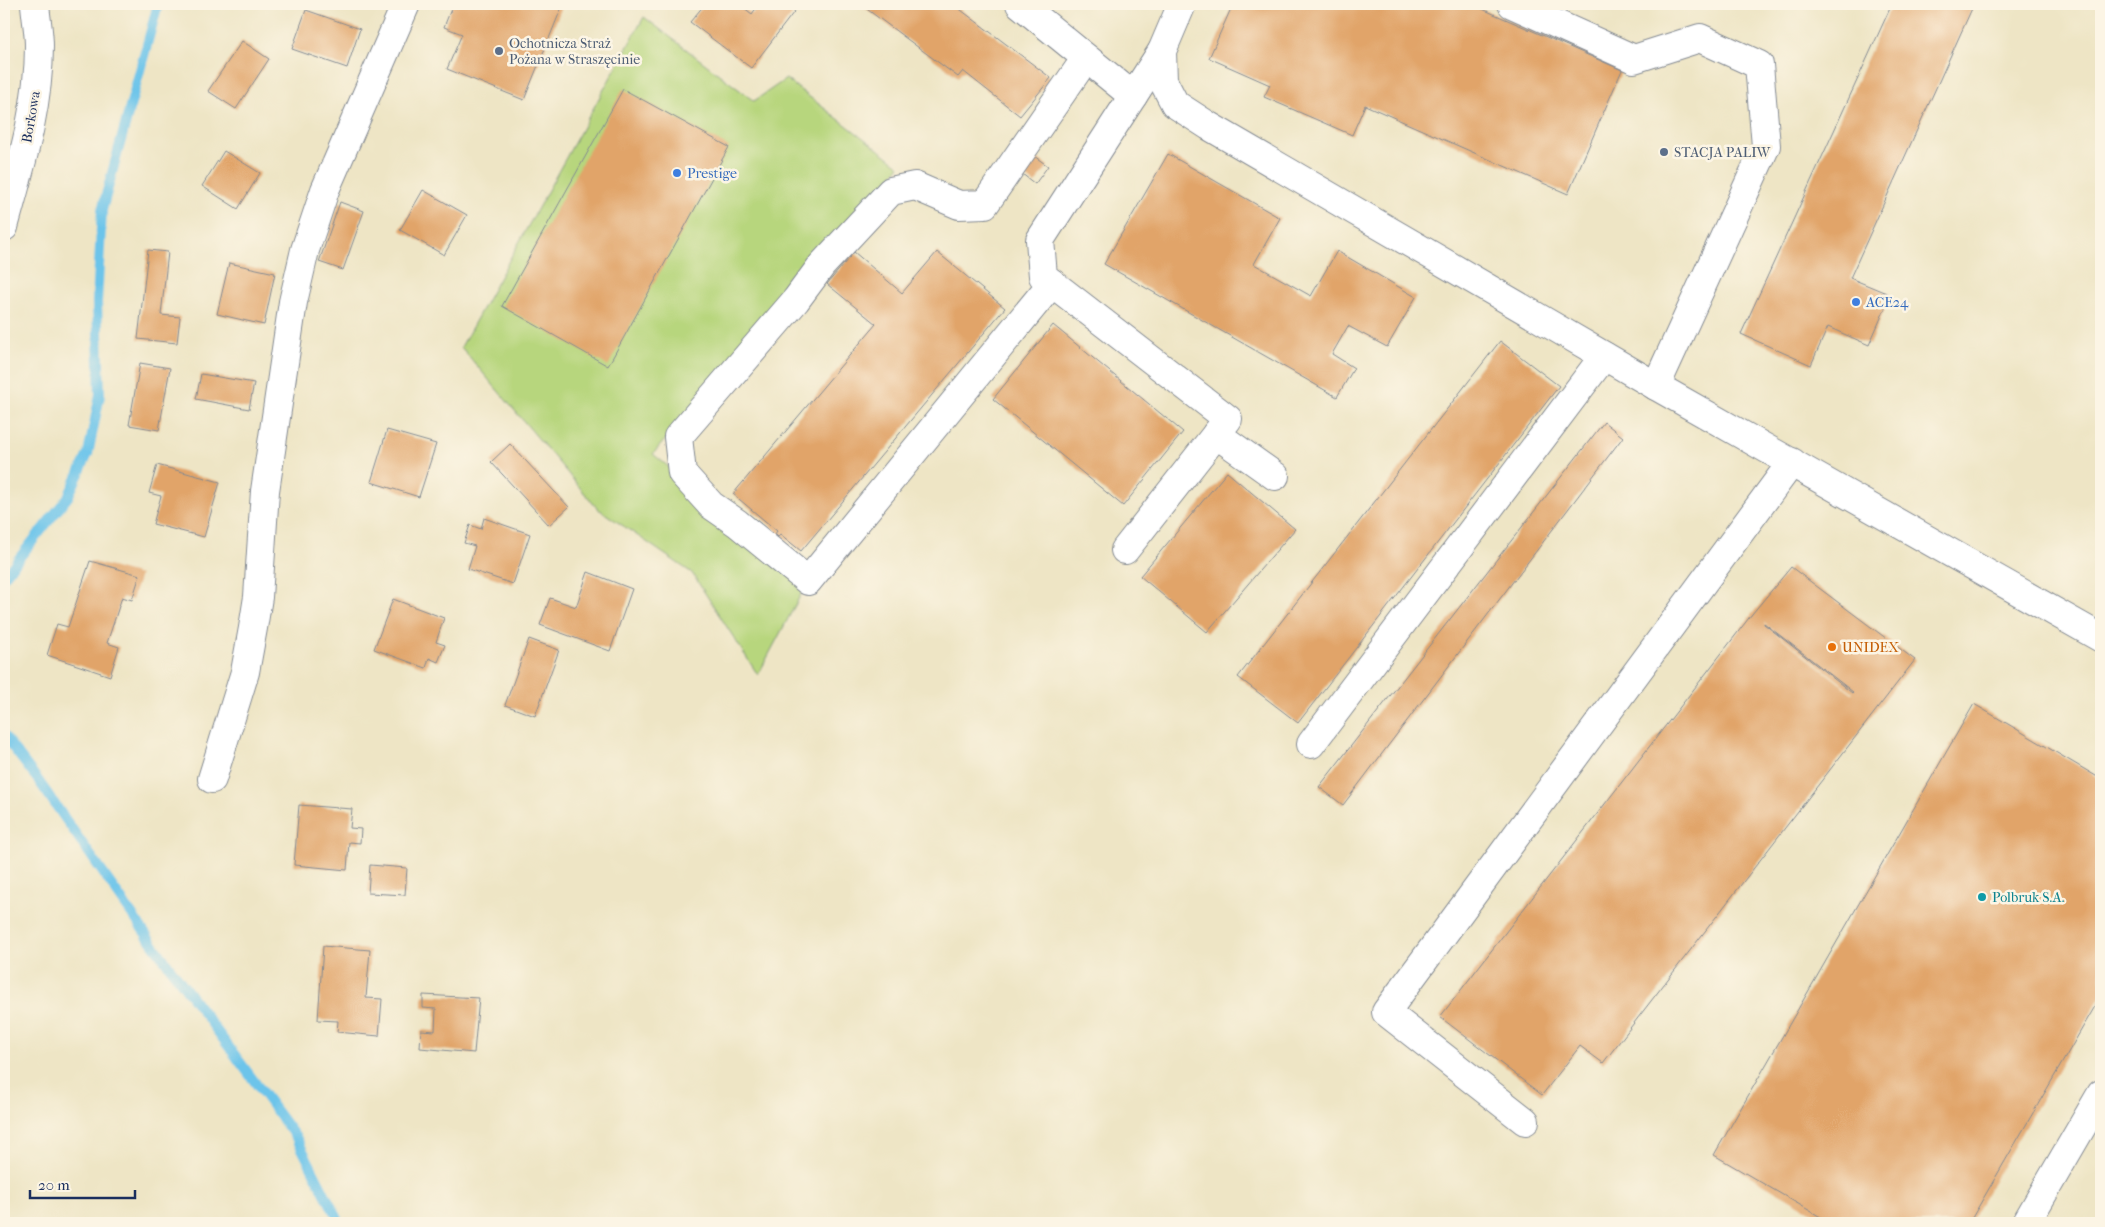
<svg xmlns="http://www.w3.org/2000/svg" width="2105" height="1227" font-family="'IM FELL French Canon',serif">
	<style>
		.green { fill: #b7d67d; stroke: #69826e }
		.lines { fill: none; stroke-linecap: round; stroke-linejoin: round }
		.stream { stroke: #6cc4ea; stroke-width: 10 }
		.building { fill: #e1a469; fill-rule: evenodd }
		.minor-casing { stroke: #848a92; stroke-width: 30 }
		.minor { stroke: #fff; stroke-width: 28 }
		.service-dot { fill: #5c6f8a; stroke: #fcf5e5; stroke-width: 2 }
		.shop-dot { fill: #3f7fe0; stroke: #fcf5e5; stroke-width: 2 }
		.food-dot { fill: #e8710a; stroke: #fcf5e5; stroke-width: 2 }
		.culture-dot { fill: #0f9aa8; stroke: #fcf5e5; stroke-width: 2 }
		.labels { text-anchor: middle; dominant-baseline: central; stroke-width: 5; stroke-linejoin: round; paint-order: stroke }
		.service-label { font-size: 14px; fill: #4e5e75; stroke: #fcf5e5; text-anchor: start }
		.street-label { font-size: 14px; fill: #1b2f5e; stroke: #fcf5e5 }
		.shop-label { font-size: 14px; fill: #366cbe; stroke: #fcf5e5; text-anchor: start }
		.food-label { font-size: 14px; fill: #c56008; stroke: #fcf5e5; text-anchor: start }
		.culture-label { font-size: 14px; fill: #0d838f; stroke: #fcf5e5; text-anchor: start }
	</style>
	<rect width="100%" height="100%" fill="#fcf5e5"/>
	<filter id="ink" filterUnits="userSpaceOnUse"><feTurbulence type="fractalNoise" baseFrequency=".02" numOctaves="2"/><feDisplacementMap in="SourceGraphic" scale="10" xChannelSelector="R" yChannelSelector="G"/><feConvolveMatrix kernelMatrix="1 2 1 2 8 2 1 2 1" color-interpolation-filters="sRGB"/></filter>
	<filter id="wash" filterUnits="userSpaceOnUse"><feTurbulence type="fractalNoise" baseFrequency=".0096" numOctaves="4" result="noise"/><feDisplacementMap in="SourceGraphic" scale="20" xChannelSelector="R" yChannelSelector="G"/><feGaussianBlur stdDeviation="1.12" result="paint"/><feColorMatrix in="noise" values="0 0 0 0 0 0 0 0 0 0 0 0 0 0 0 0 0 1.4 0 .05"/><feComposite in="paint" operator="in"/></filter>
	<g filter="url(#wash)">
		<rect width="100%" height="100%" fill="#eee5c5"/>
		<path class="green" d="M644,17L754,101L786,79L900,166L653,454L808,581L758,675L692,573L597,508L461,347Z"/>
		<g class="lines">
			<g class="stream">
				<path d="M4,577L68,497L88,454L100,395L97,302L102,210L158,4"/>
				<path d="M4,736L38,780L152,943L297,1139L338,1219V1223"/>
			</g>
		</g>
		<g id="blocks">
			<g class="building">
				<path d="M453,4H563L524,100L447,69L462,34L444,27Z"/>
				<path d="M705,4H739L752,14L759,4H800L751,68L690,22Z"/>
				<path d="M860,4H953L1051,78L1020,116L963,71L958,77Z"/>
				<path d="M1233,4H1471L1622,70L1568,194L1365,105L1352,135L1264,97L1270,85L1209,58Z"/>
				<path d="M1892,4H1974L1850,278L1891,295L1869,345L1828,327L1811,365L1741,334Z"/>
				<path d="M306,10L360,29L347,68L292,49Z"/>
				<path d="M242,41L269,59L236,109L208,91Z"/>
				<path d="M623,89L729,147L608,366L502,306Z"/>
				<path d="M224,151L260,173L238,209L202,186Z"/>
				<path d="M1168,154L1280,218L1254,264L1311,296L1337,251L1416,297L1387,347L1348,326L1332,354L1354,368L1337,397L1104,264Z"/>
				<path d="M1034,156L1048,166L1035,184L1021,173Z"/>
				<path d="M423,190L467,215L444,255L400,230Z"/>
				<path d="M340,202L364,211L343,270L319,262Z"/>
				<path d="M148,250L168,252L161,315L180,317L177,343L138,339Z"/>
				<path d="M854,252L902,293L937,252L1005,308L801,551L780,534L778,537L775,534L777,531L733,494L876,324L827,284Z"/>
				<path d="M229,263L275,273L264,325L217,314Z"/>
				<path d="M1053,325L1183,432L1123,506L993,399Z"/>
				<path d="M1500,341L1559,386L1298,723L1238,677Z"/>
				<path d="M140,363L170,368L159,430L129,425Z"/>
				<path d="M201,374L254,383L249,409L196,399Z"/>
				<path d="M1604,422L1623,437L1343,805L1319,787Z"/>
				<path d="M387,430L436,444L419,497L371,482Z"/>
				<path d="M510,444L569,507L549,525L491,462Z"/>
				<path d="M157,465L220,482L204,537L153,524L161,496L149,493Z"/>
				<path d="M1227,472L1295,529L1207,632L1140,576Z"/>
				<path d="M484,518L530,534L513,584L468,569L475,546L464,543L470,525L481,529Z"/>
				<path d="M90,561L140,575L132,600L122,597L107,643L119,647L110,676L47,655L57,624L68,627Z"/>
				<path d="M1791,567L1915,660L1603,1063L1580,1046L1542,1095L1440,1017L1752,614ZM1764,623L1853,692L1852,693L1764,624Z"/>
				<path d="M588,572L632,589L610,651L540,625L550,598L576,607Z"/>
				<path d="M393,599L444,618L436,642L445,645L438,662L429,658L426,668L374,649Z"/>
				<path d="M529,639L559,650L535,716L505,705Z"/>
				<path d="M1974,704L2101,779V996L1969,1223H1831L1714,1155Z"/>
				<path d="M299,805L352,809L350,828L361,829L360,843L349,842L347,870L294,865Z"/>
				<path d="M370,865L407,868L405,895L368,893Z"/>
				<path d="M323,946L370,950L366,998L382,999L379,1036L337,1032L338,1021L318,1020Z"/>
				<path d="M423,995L479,998L474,1053L420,1048L421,1030L435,1031L436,1009L423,1008Z"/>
			</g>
		</g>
	</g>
	<g filter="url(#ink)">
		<use href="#blocks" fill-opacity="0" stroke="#848a92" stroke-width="1"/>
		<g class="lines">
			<g class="minor-casing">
				<g id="minor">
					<path d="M1020,4L1133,96"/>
					<path d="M1182,4L1162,51L1163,81L1175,104L1209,126L1656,386L2101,638"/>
					<path d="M1512,4L1634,59L1700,38L1759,65L1766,146L1656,386"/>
					<path d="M4,227C20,168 39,108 39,46C39,32 36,18 35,4"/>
					<path d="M1052,283L808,581L737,523L711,505L682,473L678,437L796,300L822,265L891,191L915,186L959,205L985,204L1086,58"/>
					<path d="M1216,434L1275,476"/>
					<path d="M1125,550L1228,419L1043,276L1040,240L1162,51"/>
					<path d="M1311,744L1604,356"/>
					<path d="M212,779L245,672L253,628L258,597L265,491L293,302L305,250L325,190L406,4"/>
					<path d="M1525,1121L1386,1012L1792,462"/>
					<path d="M2026,1223L2101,1094"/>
				</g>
			</g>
			<use href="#minor" class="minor"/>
		</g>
	</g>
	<g class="service-dot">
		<circle cx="499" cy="51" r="5"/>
		<circle cx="1664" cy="152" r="5"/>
	</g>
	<g class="shop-dot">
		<circle cx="677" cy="173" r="5"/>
		<circle cx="1856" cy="302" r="5"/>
	</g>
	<circle class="food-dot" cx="1832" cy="647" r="5"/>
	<circle class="culture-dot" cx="1982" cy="897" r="5"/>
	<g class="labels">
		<g class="service-label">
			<text x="509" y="43">Ochotnicza Straż<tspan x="509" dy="16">Pożana w Straszęcinie</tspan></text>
			<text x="1674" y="152">STACJA PALIW</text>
		</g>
		<g class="street-label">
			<text transform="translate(31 117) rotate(-80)">Borkowa</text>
		</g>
		<g class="shop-label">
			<text x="687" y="173">Prestige</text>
			<text x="1866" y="302">ACE24</text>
		</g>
		<g class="food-label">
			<text x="1842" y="647">UNIDEX</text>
		</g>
		<g class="culture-label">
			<text x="1992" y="897">Polbruk S.A.</text>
		</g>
	</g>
	<rect width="2105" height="1227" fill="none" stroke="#fcf5e5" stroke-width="20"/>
	<path d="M30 1190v8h105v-8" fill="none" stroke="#1b2f5e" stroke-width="2.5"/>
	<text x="38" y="1190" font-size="15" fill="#1b2f5e" stroke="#fcf5e5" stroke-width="4" paint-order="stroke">20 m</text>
</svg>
